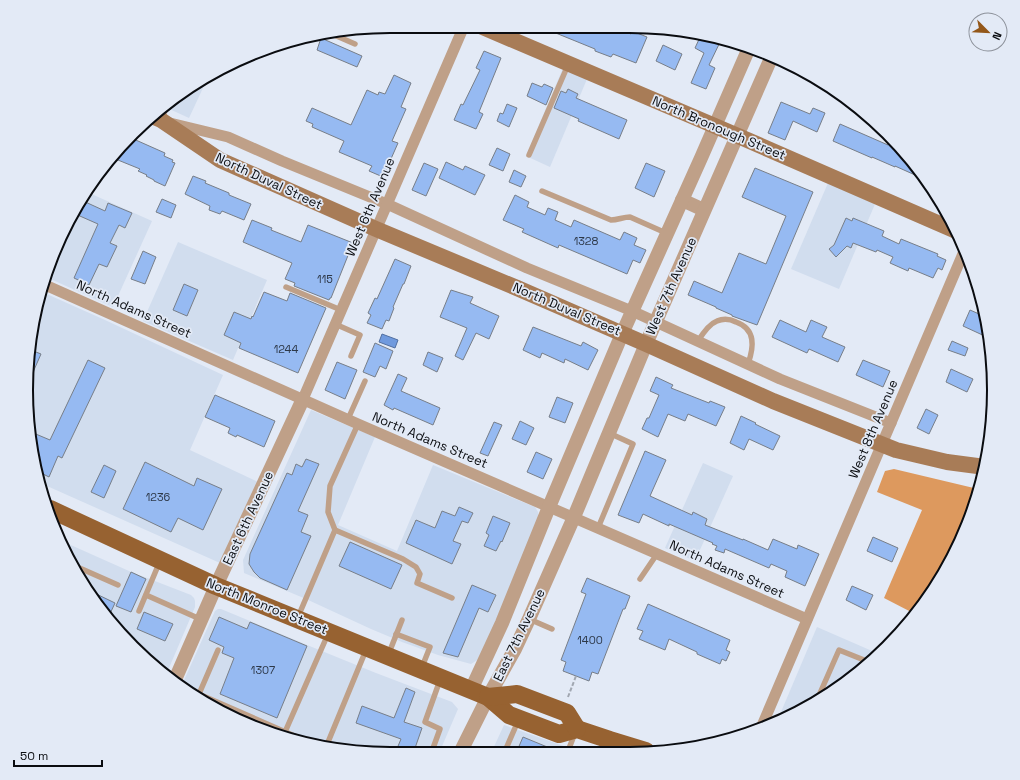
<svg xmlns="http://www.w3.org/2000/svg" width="1020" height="780" font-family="'Space Grotesk',sans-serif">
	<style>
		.built { fill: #d1ddee }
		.forest { fill: #dd995e }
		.water { fill: #709ade; stroke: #516fa0 }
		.building { fill: #96baf2; stroke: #777e88 }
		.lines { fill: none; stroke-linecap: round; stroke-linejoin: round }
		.path { stroke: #a1a7b1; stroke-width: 2; stroke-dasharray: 4 2; stroke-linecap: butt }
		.service { stroke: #bfa088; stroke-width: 5.5 }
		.minor { stroke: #bfa088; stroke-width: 11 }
		.tertiary { stroke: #bfa088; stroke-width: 14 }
		.secondary { stroke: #a87c57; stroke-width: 16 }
		.primary { stroke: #976231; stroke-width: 18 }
		.labels { text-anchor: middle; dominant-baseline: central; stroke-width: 3.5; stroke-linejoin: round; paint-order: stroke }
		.number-label { font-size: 11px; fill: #2d3848 }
		.street-label { font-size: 13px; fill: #0a0c10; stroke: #e3eaf6 }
		.rim { fill: none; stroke: #0a0c10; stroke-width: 2 }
	</style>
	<rect width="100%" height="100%" fill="#e3eaf6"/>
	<g class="built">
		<path d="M563,68L587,79L550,167L526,156Z"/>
		<path d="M208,75H209L189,118L165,107Z"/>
		<path d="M828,183L875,204L839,289L791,269Z"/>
		<path d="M87,192L152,221L113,307L46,277L75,208Z"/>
		<path d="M178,242L267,280L233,360L143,321Z"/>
		<path d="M40,291L105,320L223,375L190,450L258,482L220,563L38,482L26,390L38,296Z"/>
		<path d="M311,410L375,437L338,525L397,551L433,465L535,507L538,512L539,518L506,598L479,659L471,664L438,655L402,642L371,629L306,599L244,573L243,560Z"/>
		<path d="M703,463L733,476L695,561L665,548Z"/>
		<path d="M64,542L129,571L191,595L194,598L195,601V607L166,675L133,648L87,592Z"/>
		<path d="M218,609H221L312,647L376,673L452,702L458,709L440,751H342L273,735L188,693L181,687L215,611Z"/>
		<path d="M817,627L879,654L832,693L778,719Z"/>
		<path d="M504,725L578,751H492Z"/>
	</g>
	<path class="forest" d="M894,469L978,489L966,530L937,585L931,587L919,608L915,614L884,598L922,510L877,492L885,471Z"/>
	<path class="water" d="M382,334L398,340L395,348L379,342Z"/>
	<g class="building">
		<path d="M541,27H613L631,34L632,31L647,37L636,63L613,54L611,57L595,51V49Z"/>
		<path d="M701,35L722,38L709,65L715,68L706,89L691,83L704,53L695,48Z"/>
		<path d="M321,38L362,56L357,67L317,50Z"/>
		<path d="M663,45L682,54L675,70L656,61Z"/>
		<path d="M484,51L501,58L479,112L483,114L476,129L454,120L461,104L463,105L480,70L476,68Z"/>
		<path d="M394,75L411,83L401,107L406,109L392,141L398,143L383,177L369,171L372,166L339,152L344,141L312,127L313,124L306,121L312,108L351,125L367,90L378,95L379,92L385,94Z"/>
		<path d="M532,83L542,87L544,84L553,88L546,105L527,96Z"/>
		<path d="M568,89L578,94L576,98L627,120L619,139L578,121L579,119L554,108L561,91L566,93Z"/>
		<path d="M781,102L810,114L813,108L825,113L817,132L793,121L785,140L768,133Z"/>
		<path d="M507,104L517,108L509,127L497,121L500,113L503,114Z"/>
		<path d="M840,124L888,145V144L894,146L924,179L895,166V167L872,157V158L833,141Z"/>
		<path d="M129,137L165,153L164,156L173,160L172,162L175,163L165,186L154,181V180L146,176L147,175L138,171L140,169L113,158Z"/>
		<path d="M497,148L510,154L503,171L489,165Z"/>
		<path d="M446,162L463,170L465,166L485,175L475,195L439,178Z"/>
		<path d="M424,163L438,169L426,196L412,190Z"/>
		<path d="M646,163L665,171L654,197L635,188Z"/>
		<path d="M755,168L813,192L757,325L732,316V315L716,308V307L688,295L694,281L722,293L739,253L766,264L786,216L742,197Z"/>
		<path d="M514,170L526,176L521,187L509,182Z"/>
		<path d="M193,176L206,181L205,183L229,193V195L251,204L244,220L222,211L220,214L209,210L210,206L185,194Z"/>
		<path d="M515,195L529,202L527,207L545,215L548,208L558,212L555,220L571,227L574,220L620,240L624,232L637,238L634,245L646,250L640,263L633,260L627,274L559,245L558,248L522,232L524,229L503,220Z"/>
		<path d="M162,199L176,205L171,218L156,212Z"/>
		<path d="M81,200L105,211L108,203L132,213L125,228L119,225L110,243L117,246L107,267L99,264L89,285L74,278L98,224L73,213L75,208Z"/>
		<path d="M846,218L852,221L853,218L884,231L882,236L899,244L901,239L938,254L937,256L946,260L942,270L938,268L933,278L909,268L908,271L890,263L893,257L877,250L876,252L853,243L851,248L847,246L836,257L829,249L834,245Z"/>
		<path d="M252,220L272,228L271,230L301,242L308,225L353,243L331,298H330L329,300L294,286L295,283L285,279L292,263L243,242Z"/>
		<path d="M143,251L156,257L145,284L131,279Z"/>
		<path d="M395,259L411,266L404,284H403L393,307L394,308L389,321L386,320L382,329L367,323L371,315L368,313L375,298L377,299Z"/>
		<path d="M184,284L198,290L187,316L173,310Z"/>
		<path d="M451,290L473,297L470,303L499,316L489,339L476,333L463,360L455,356L467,328L440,317Z"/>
		<path d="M264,292L287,301L290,293L326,308L298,373L239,348L241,343L224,335L234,312L251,319L252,316L253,317Z"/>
		<path d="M970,310L986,317L989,338L963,326Z"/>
		<path d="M780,320L806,332L811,320L827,327L822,337L845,347L838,362L809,349L807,353L772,337Z"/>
		<path d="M533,327L581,346L583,342L598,350L588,370L565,359L564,363L542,353L540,358L523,350Z"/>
		<path d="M952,341L968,348L965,356L948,350Z"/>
		<path d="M375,343L393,351L386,369L380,366L375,377L363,372Z"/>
		<path d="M31,350L41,354L30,379L28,378Z"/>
		<path d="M428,352L443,358L437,372L423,365Z"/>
		<path d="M88,360L105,368L62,458L58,456L49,477L37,471L31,432L50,440Z"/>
		<path d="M863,360L890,371L883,387L856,375Z"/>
		<path d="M337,362L357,370L345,399L325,390Z"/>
		<path d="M951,369L973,379L967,392L946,382Z"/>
		<path d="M398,374L407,378L401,391L440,408L433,425L394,408L393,410L384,405Z"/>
		<path d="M656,377L673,385L671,388L709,403L710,401L725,407L716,426L688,414L685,421L668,414L658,437L642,429L647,418H649L659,395L650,391Z"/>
		<path d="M215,395L275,421L264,447L237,435L236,437L228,433L230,428L205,417Z"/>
		<path d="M557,397L573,403L565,423L549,417Z"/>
		<path d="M926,409L938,415L929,434L917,428Z"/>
		<path d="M741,416L756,423L755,424L780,436L773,450L749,439L744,450L730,443Z"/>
		<path d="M520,421L534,428L526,445L512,439Z"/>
		<path d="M494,422L502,425L488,456L480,453Z"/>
		<path d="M645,451L666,460L650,496L692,515L693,512L707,519L705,525L743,540V539L768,550L773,539L797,549L798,545L819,554L805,586L785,577L787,571L771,564L769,568L725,549L724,553L715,550L717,546L712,544L713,543L669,524V526L643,514L639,523L618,515Z"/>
		<path d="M536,452L552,459L543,479L527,472Z"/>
		<path d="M306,459L319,464L298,511L308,515L301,532L311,536L287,590L260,578L254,572L249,564L250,554L287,473L292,475L296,464L302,467Z"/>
		<path d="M145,462L194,486L197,478L222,489L203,530L178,518L171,532L123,509Z"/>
		<path d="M104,465L116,471L104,498L91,492Z"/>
		<path d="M459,507L473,513L468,523L462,521L453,541L461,544L452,564L406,543L416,520L435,528L442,511L455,516Z"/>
		<path d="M493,516L510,523L502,542L501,541L496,551L484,546L489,535L486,533Z"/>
		<path d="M873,537L898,548L892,562L867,551Z"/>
		<path d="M350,542L402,565L391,589L339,566Z"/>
		<path d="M131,572L146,579L131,612L116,606Z"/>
		<path d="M587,578L630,596L625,609H623L598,674L592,672L589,681L563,671L566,662L561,660L586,594L581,592Z"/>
		<path d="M472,585L496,595L488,612L479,608L458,657L443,653Z"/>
		<path d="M852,586L873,595L866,610L846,600Z"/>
		<path d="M86,589L115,603L108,618L87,592Z"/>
		<path d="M648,604L730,640L726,650L730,652L726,661L722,659L720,664L697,654V652L669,639L665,650L639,639L643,631L637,629Z"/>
		<path d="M144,612L173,624L165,641L137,629Z"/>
		<path d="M219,617L247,629L250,622L307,646L277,718L220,694L234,658L222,653L224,647L209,640Z"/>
		<path d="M406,688L415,692L404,722L422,728L414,751H396L401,739L356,723L362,706L394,718Z"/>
		<path d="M523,737L557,751H517Z"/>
	</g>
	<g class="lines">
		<path class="path" d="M568,697L576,676"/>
		<g class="service">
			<path d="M332,34L355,44"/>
			<path d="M162,118L167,106"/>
			<path d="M529,155L568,65"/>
			<path d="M542,191L611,220C618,220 623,217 630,217L666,233"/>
			<path d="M286,287L341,310"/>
			<path d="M335,324L360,335L351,356"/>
			<path d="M698,341C703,333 709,324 717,321C724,318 730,319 736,322C756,329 754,347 748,364"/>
			<path d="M348,419L365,381"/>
			<path d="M598,528L633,444L609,433"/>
			<path d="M335,530L328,512L330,486L358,424"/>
			<path d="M75,566L118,585"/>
			<path d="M640,579L657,554"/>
			<path d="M146,595L200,619"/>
			<path d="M139,611L160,561"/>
			<path d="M298,617L335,530L403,559L416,567L420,574L417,583L452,598"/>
			<path d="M529,619L552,629"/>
			<path d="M396,634L430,647L422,667"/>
			<path d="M389,653L402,620"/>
			<path d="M178,685L313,744"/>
			<path d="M199,694L218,650"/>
			<path d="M817,700L839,650L869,662"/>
			<path d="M285,732L328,634"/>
			<path d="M463,746L474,751"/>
			<path d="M326,747L366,650"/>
			<path d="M432,751L440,729L425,722L440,680"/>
			<path d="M505,751L518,721"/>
			<path d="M568,751L575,733"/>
		</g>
		<g class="minor">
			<path d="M170,123L228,137L282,161L387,204L527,268L632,311L780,379L891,423"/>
			<path d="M43,284L358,424L807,619"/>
			<path d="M303,399L464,26"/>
			<path d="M761,728L965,249"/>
		</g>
		<g class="tertiary">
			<path d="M682,200L704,210"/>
			<path d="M174,682L216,586L303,399"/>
			<path d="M471,690L502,623L549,507L622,334L701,158L749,48"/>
			<path d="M461,751L488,697L515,649L529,619L574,517L646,344L772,56"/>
		</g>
		<g class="secondary">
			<path d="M480,26L715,126L956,231"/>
			<path d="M154,117L161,120L220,160L376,229L517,288L646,344L773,401L896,450L947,462L985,467"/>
		</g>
		<g class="primary">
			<path d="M50,509L216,586L488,697L509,715L559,734L577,729L610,740L646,751"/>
			<path d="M488,697L517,694L567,713L577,729"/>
		</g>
	</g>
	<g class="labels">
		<g class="number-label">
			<text x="586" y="241">1328</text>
			<text x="325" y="279">115</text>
			<text x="286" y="349">1244</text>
			<text x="158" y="497">1236</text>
			<text x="590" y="640">1400</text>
			<text x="263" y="670">1307</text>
		</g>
		<g class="street-label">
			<text transform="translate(719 128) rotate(23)">North Bronough Street</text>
			<text transform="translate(269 181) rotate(25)">North Duval Street</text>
			<text transform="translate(370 207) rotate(-67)">West 6th Avenue</text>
			<text transform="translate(671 286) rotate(-66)">West 7th Avenue</text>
			<text transform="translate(134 309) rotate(24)">North Adams Street</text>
			<text transform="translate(567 309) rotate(23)">North Duval Street</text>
			<text transform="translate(873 429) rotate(-67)">West 8th Avenue</text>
			<text transform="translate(430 440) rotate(23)">North Adams Street</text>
			<text transform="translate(248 518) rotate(-65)">East 6th Avenue</text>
			<text transform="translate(727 569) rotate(24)">North Adams Street</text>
			<text transform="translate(267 606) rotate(22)">North Monroe Street</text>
			<text transform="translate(519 635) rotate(-64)">East 7th Avenue</text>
		</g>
	</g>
	<path d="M0 0H1020V780H0ZM390 33H630A357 357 0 0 1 987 390V390A357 357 0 0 1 630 747H390A357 357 0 0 1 33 390V390A357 357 0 0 1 390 33Z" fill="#e3eaf6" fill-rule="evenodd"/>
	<path class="rim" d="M390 33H630A357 357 0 0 1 987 390V390A357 357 0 0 1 630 747H390A357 357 0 0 1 33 390V390A357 357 0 0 1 390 33Z"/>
	<g transform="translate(988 32) rotate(114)"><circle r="19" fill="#e3eaf6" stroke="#8c919a"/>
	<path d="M0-3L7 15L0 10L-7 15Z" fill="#935719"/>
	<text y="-6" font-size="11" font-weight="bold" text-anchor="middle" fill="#0a0c10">N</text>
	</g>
	<path d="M14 760v6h88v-6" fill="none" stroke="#0a0c10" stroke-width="2"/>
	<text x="20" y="760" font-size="12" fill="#0a0c10" stroke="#e3eaf6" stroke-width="3" paint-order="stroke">50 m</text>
</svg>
